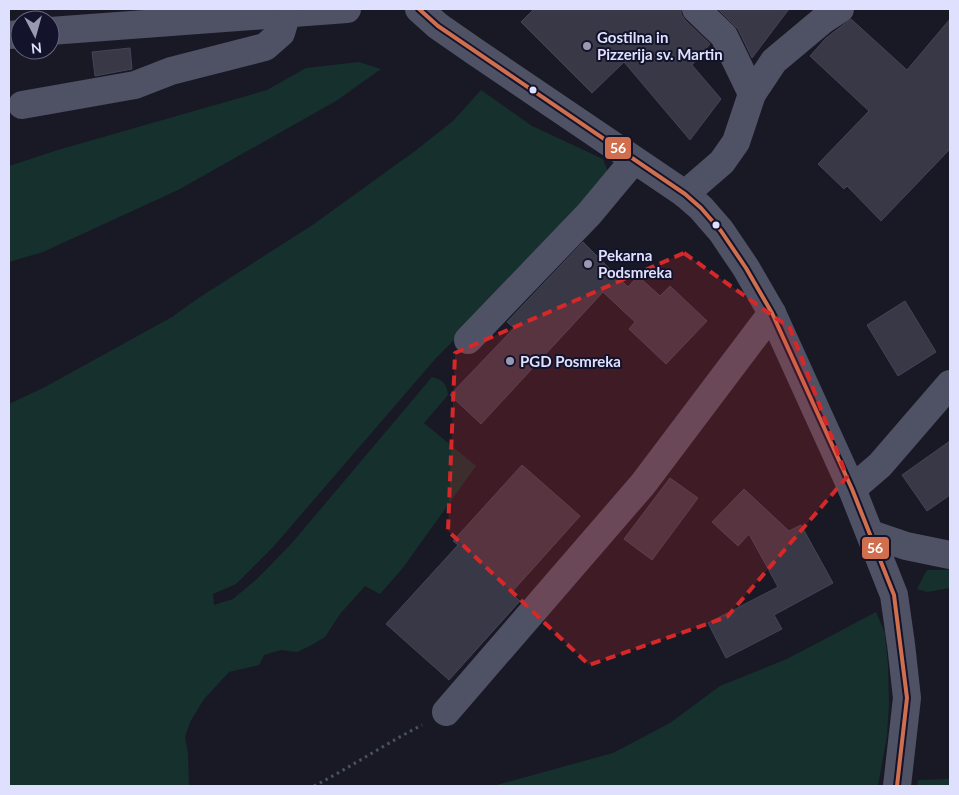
<svg xmlns="http://www.w3.org/2000/svg" width="959" height="795" font-family="Lato,sans-serif">
	<style>
		.green { fill: #16302d }
		.building { fill: #383846; stroke: #444457 }
		.lines { fill: none; stroke-linecap: round; stroke-linejoin: round }
		.path { stroke: #47545e; stroke-width: 3; stroke-dasharray: 2.5 4; stroke-linecap: butt }
		.minor { stroke: #4f5165; stroke-width: 28 }
		.bus-1-casing { stroke: #13132b; stroke-width: 8 }
		.bus-1 { stroke: #cf6f4e; stroke-width: 4 }
		.marked { fill: #d62828; fill-opacity: 0.2; stroke: #d62828; stroke-width: 4; stroke-dasharray: 10 6; stroke-linejoin: round }
		.poi-dot { fill: #999ab1; stroke: #13132b; stroke-width: 2 }
		.bus-dot { fill: #dee0fd; stroke: #13132b; stroke-width: 2 }
		.labels { text-anchor: middle; dominant-baseline: central; stroke-width: 4; stroke-linejoin: round; paint-order: stroke }
		.poi-label { font-size: 15px; font-weight: bold; fill: #dee0fd; stroke: #13132b; text-anchor: start }
		.line-badge { stroke: #13132b; stroke-width: 2 }
		.badge-label { font-size: 14px; text-anchor: middle; font-weight: bold; fill: #fff }
	</style>
	<rect width="100%" height="100%" fill="#191925"/>
	<g class="green">
		<path d="M359,62L381,69L336,101L178,190L43,252L9,262V166L58,150L267,90L306,68Z"/>
		<path d="M481,90L532,126L603,159L608,172L562,232L436,358L274,546L236,584L213,594L214,605L233,599L258,578L292,543L432,377C443,380 447,384 448,395L424,423L476,466L402,569L380,594L365,586L340,614L325,637L310,646L297,652L281,650L264,655L259,665L229,672L204,699L190,722L185,737L188,753L189,786H9V404L45,387L172,317L197,299L314,224L415,151L453,121Z"/>
		<path d="M927,570H950V588L927,592L917,589Z"/>
		<path d="M876,612L885,633L888,666L889,704L887,736L878,786H493L613,753L670,723L720,686L789,658Z"/>
		<path d="M950,779V786H917L918,780Z"/>
	</g>
	<g class="building">
		<path d="M534,9H681V14L685,20L710,44L692,65L721,99L690,140L624,62L592,93L521,22Z"/>
		<path d="M718,9H789L752,58L738,29Z"/>
		<path d="M851,19L907,70L950,19V149L881,221L847,186L844,189L818,164L869,111L810,56L826,38Z"/>
		<path d="M130,48L132,69L95,76L92,52Z"/>
		<path d="M583,242L628,287L638,276L660,296L670,286L707,321L666,364L629,329L635,322L603,292L481,424L450,395L514,328L507,322Z"/>
		<path d="M905,301L936,352L898,376L867,325Z"/>
		<path d="M950,441V495L927,511L902,475Z"/>
		<path d="M522,465L580,516L511,593L520,601L449,680L386,624L458,545L453,541Z"/>
		<path d="M670,478L698,498L652,560L624,539Z"/>
		<path d="M744,489L789,531L801,525L833,583L774,615L782,629L726,658L708,623L778,587L749,534L738,546L712,522Z"/>
	</g>
	<g class="lines">
		<path class="path" d="M314,786C351,767 385,744 422,725"/>
		<g class="minor">
			<path d="M419,9L438,26L474,51L685,194L701,208L721,231L746,268L772,313L852,489L894,595L901,644L907,698L897,786"/>
			<path d="M696,9L724,36L752,94"/>
			<path d="M50,31L347,9"/>
			<path d="M9,35L20,34"/>
			<path d="M22,105L135,85L171,71L265,47L281,33L287,13"/>
			<path d="M685,194L722,162L736,142L752,94L774,61L823,20L840,9"/>
			<path d="M468,340L589,214L634,160"/>
			<path d="M852,489L880,465L950,384"/>
			<path d="M871,534L906,546L950,555"/>
			<path d="M446,712L643,484L772,313"/>
		</g>
		<g class="bus-1-casing">
			<path id="bus-1" d="M419,9L438,26L685,194L701,208L721,231L746,268L772,313L852,489L894,595L907,698L897,786"/>
		</g>
		<use href="#bus-1" class="bus-1"/>
	</g>
	<path class="marked" d="M684,253L790,328L847,477L727,617L589,665L448,531L455,353Z"/>
	<g class="poi-dot">
		<circle cx="587" cy="46" r="5"/>
		<circle cx="588" cy="264" r="5"/>
		<circle cx="510" cy="361" r="5"/>
	</g>
	<g class="bus-dot">
		<circle cx="533" cy="90" r="4.5"/>
		<circle cx="716" cy="225" r="4.5"/>
	</g>
	<g class="labels">
		<g class="poi-label">
			<text x="597" y="37">Gostilna in<tspan x="597" dy="17">Pizzerija sv. Martin</tspan></text>
			<text x="598" y="255">Pekarna<tspan x="598" dy="17">Podsmreka</tspan></text>
			<text x="520" y="361">PGD Posmreka</text>
		</g>
	</g>
	<g class="line-badge">
		<rect x="604" y="136" width="28" height="24" rx="5" fill="#cf6f4e"/>
		<rect x="861" y="536" width="29" height="24" rx="5" fill="#cf6f4e"/>
	</g>
	<g class="badge-label">
		<text x="618" y="153">56</text>
		<text x="875" y="553">56</text>
	</g>
	<rect width="959" height="795" fill="none" stroke="#dee0fd" stroke-width="20"/>
	<g transform="translate(35 35) rotate(174)"><circle r="24" fill="#13132b" stroke="#64657f"/>
	<path d="M0-4L9 19L0 12L-9 19Z" fill="#999ab1"/>
	<text y="-8" font-size="14" font-weight="bold" text-anchor="middle" fill="#dee0fd">N</text>
	</g>
</svg>
